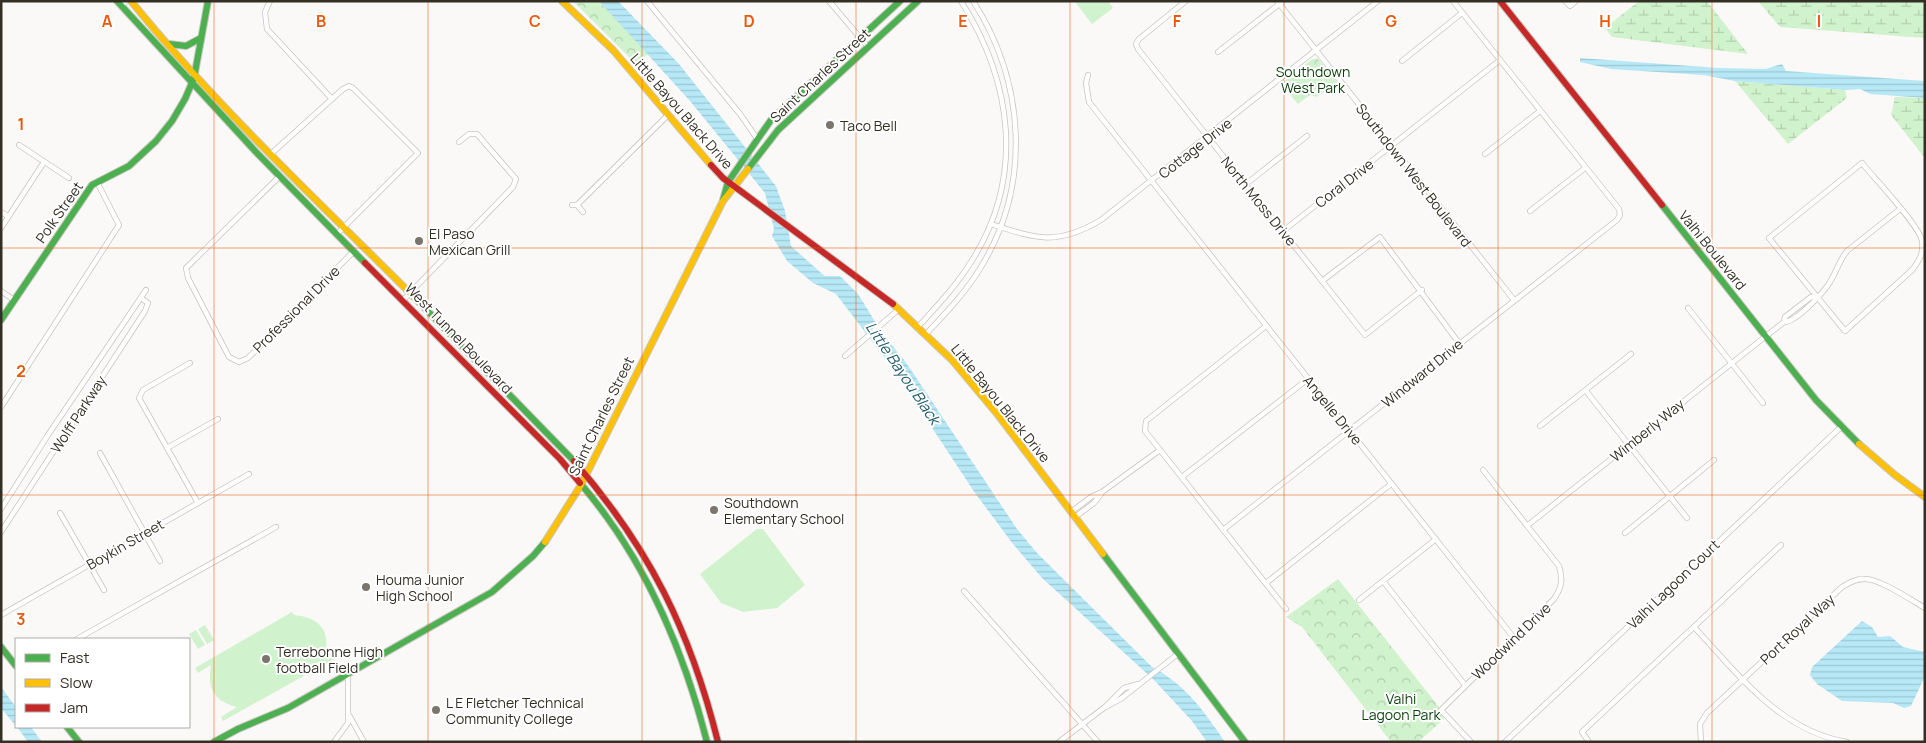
<svg xmlns="http://www.w3.org/2000/svg" width="1926" height="743" font-family="Manrope,sans-serif">
	<style>
		.forest { fill: url(#forest-crowns) }
		.wetland { fill: url(#wetland-marsh) }
		.garden { fill: #d0f2cc }
		.water { fill: url(#water-rules) }
		.lines { fill: none; stroke-linecap: round; stroke-linejoin: round }
		.street-casing { stroke: #c8c5bf; stroke-width: 6 }
		.fast-casing { stroke: #c8c5bf; stroke-width: 8 }
		.slow-casing { stroke: #c8c5bf; stroke-width: 8 }
		.jam-casing { stroke: #c8c5bf; stroke-width: 8 }
		.street { stroke: #fefefe; stroke-width: 4.5 }
		.fast { stroke: #4caf50; stroke-width: 6 }
		.slow { stroke: #ffc107; stroke-width: 6 }
		.jam { stroke: #c62828; stroke-width: 6 }
		.grid { fill: none; stroke: #e8590c; stroke-width: 1; stroke-opacity: 0.55 }
		.poi-dot { fill: #7a766e; stroke: #fff; stroke-width: 2 }
		.labels { text-anchor: middle; dominant-baseline: central; stroke-width: 4; stroke-linejoin: round; paint-order: stroke }
		.park-label { font-size: 14px; fill: #0a3e0b; stroke: #fff }
		.street-label { font-size: 14px; fill: #342f25; stroke: #fff }
		.poi-label { font-size: 14px; fill: #342f25; stroke: #fff; text-anchor: start }
		.water-label { font-size: 15px; font-style: italic; fill: #235c6c; stroke: #fff }
		.grid-label { font-size: 16px; text-anchor: middle; font-weight: bold; fill: #e8590c; stroke: #fff; stroke-width: 4; stroke-linejoin: round; paint-order: stroke }
	</style>
	<defs>
		<pattern id="forest-crowns" width="20" height="18" patternUnits="userSpaceOnUse" patternTransform="scale(1.25)"><rect width="20" height="18" fill="#d0f2cc"/><path d="M2 6a3 3 0 1 1 6 0M12 15a3 3 0 1 1 6 0" fill="none" stroke="#b3d0af"/></pattern>
		<pattern id="wetland-marsh" width="20" height="14" patternUnits="userSpaceOnUse" patternTransform="scale(1.25)"><rect width="20" height="14" fill="#d0f2cc"/><path d="M1 5h8M5 5V1M11 12h8M15 12V8" fill="none" stroke="#b3d0af"/></pattern>
		<pattern id="water-rules" width="6" height="5" patternUnits="userSpaceOnUse" patternTransform="scale(1.25)"><rect width="6" height="5" fill="#b6e8f6"/><path d="M0 2.5h6" fill="none" stroke="#9dc7d3"/></pattern>
	</defs>
	<rect width="100%" height="100%" fill="#fbf9f7"/>
	<g class="forest">
		<path d="M573,1H601L649,52L637,65Z"/>
		<path d="M1317,58L1337,82L1317,97L1310,95L1298,104L1281,84L1311,60Z"/>
		<path d="M1338,579L1439,707L1438,710L1444,719L1418,742H1391L1302,627L1286,617Z"/>
	</g>
	<g class="wetland">
		<path d="M1639,1H1707L1748,54L1612,37L1605,28Z"/>
		<path d="M1758,1H1925V38L1780,27Z"/>
		<path d="M1735,81L1845,90L1847,98L1788,144Z"/>
		<path d="M1895,97L1925,98V158L1891,115Z"/>
	</g>
	<g class="garden">
		<path d="M1079,1H1108L1113,8L1092,24L1076,3Z"/>
		<path d="M1302,74L1307,81L1293,91L1288,85Z"/>
		<path d="M1308,82L1313,89L1300,99L1295,93Z"/>
		<path d="M757,529H763L805,585L777,608L743,612L721,603L700,574Z"/>
		<path d="M292,612L294,615C319,617 332,631 324,657L332,652L336,658L223,721L221,717L237,707C213,701 207,688 211,665L198,673L195,668Z"/>
		<path d="M205,625L214,640L207,644L198,629Z"/>
		<path d="M196,630L205,645L198,649L189,634Z"/>
	</g>
	<g class="water">
		<path d="M599,1H618L679,64L776,186L785,211L791,246L820,272L825,276H840L858,294L882,333L907,364L1017,529L1037,553L1152,667C1187,686 1203,710 1225,742H1207L1192,721L1154,680L1042,578L1013,544L975,493L894,370L836,294L813,283L787,261L772,236L774,229L765,193L690,101Z"/>
		<path d="M1580,58L1719,68L1765,69L1782,64L1786,71L1925,81V98L1870,94L1860,89L1845,90L1735,81L1703,75L1611,69L1580,62Z"/>
		<path d="M1862,621L1872,627L1878,637L1890,636L1903,647L1925,652V676L1911,706L1904,708L1893,703L1842,701L1817,684L1810,675L1812,667Z"/>
		<path d="M1,687L16,707V726L1,708Z"/>
		<path d="M17,727H31L42,742H28Z"/>
	</g>
	<g class="lines">
		<g class="street-casing">
			<g id="street">
				<path d="M270,1L265,12L267,29L332,99"/>
				<path d="M647,1L740,114L758,140"/>
				<path d="M829,1L868,47"/>
				<path d="M1186,1L1139,39L1136,44L1138,49L1365,335L1422,290"/>
				<path d="M1277,1L1514,300"/>
				<path d="M1565,1L1570,6L1576,1"/>
				<path d="M121,6L127,1"/>
				<path d="M1218,52L1283,1"/>
				<path d="M1402,61L1462,13"/>
				<path d="M1088,75L1086,83L1089,102L1514,638"/>
				<path d="M19,145L69,178"/>
				<path d="M272,153L343,89L349,86L353,88L418,153L338,233"/>
				<path d="M1485,154L1540,111"/>
				<path d="M1862,163C1874,178 1920,226 1922,241C1924,253 1919,261 1912,270L1845,331L1769,238Z"/>
				<path d="M280,176L186,268L188,278L229,357L239,362L248,358L354,251"/>
				<path d="M1246,184L1307,136"/>
				<path d="M572,205H577L583,212"/>
				<path d="M577,205L668,115"/>
				<path d="M1530,211L1585,168"/>
				<path d="M1,212L8,216"/>
				<path d="M991,224C1037,239 1057,246 1101,220L1378,1"/>
				<path d="M1,228L44,162"/>
				<path d="M1283,231L1500,60"/>
				<path d="M1322,281L1380,237L1459,343"/>
				<path d="M1,291L14,300"/>
				<path d="M404,299L513,187L516,179L477,134H469L459,142"/>
				<path d="M1688,308L1763,403"/>
				<path d="M1784,322C1796,322 1821,295 1828,285C1836,274 1838,262 1847,251L1900,209"/>
				<path d="M1266,326L1146,421L1145,431L1286,609"/>
				<path d="M918,327C937,306 956,286 971,262C1025,178 1013,83 961,1"/>
				<path d="M926,334C946,313 966,292 981,267C1032,184 1025,82 973,1"/>
				<path d="M845,356L899,309"/>
				<path d="M190,363L143,390L139,398L198,503"/>
				<path d="M1586,391L1687,518"/>
				<path d="M1,407L119,225L97,182"/>
				<path d="M1540,426L1631,354"/>
				<path d="M167,448L218,419"/>
				<path d="M100,453L160,561"/>
				<path d="M1182,477L1308,379"/>
				<path d="M1,509L48,435L146,290"/>
				<path d="M1071,512L1091,497L1102,492L1160,450"/>
				<path d="M60,513L104,590"/>
				<path d="M1075,517L1094,503L1101,494"/>
				<path d="M1528,525L1766,336L1784,322L1785,317L1811,297H1817"/>
				<path d="M1223,530L1617,220L1620,215L1619,209L1453,1"/>
				<path d="M1,532L145,311L148,303L141,298"/>
				<path d="M1625,533L1714,460"/>
				<path d="M1383,581L1465,685"/>
				<path d="M1266,583L1391,484"/>
				<path d="M964,591L1098,742"/>
				<path d="M1359,600L1436,539"/>
				<path d="M1,615L249,474"/>
				<path d="M1694,627C1738,674 1780,731 1847,742"/>
				<path d="M77,639L276,527"/>
				<path d="M1106,707L1122,698L1179,653"/>
				<path d="M349,715L364,742"/>
				<path d="M334,742L348,723V675"/>
				<path d="M1059,742L1105,707L1124,688L1138,684"/>
				<path d="M1471,742L1441,710L1554,599C1562,587 1563,579 1559,566L1483,470"/>
				<path d="M1505,742L1841,427"/>
				<path d="M1589,742L1582,732L1781,545"/>
				<path d="M1701,742L1700,724L1707,713L1842,587C1849,583 1855,579 1864,579C1879,578 1911,600 1925,608"/>
			</g>
		</g>
		<g class="fast-casing">
			<g id="fast">
				<path d="M117,1L256,152L365,263"/>
				<path d="M169,44L186,46L201,38"/>
				<path d="M748,169L778,130L918,1"/>
				<path d="M723,200L728,182L771,120L900,1"/>
				<path d="M1662,205L1816,400L1859,444"/>
				<path d="M414,297L574,461"/>
				<path d="M1,320L92,185L129,166L156,141L172,121L185,99L194,78L208,1"/>
				<path d="M580,483C644,557 683,648 707,742"/>
				<path d="M1103,554L1245,742"/>
				<path d="M1,647L16,666"/>
				<path d="M67,727L79,742"/>
				<path d="M214,742L238,729L288,708L492,592L533,556L545,542"/>
			</g>
		</g>
		<g class="slow-casing">
			<g id="slow">
				<path d="M131,1C216,106 318,201 414,297"/>
				<path d="M562,1L613,50L711,165"/>
				<path d="M893,304L952,360L998,415L1103,554"/>
				<path d="M1859,444L1895,475L1925,497"/>
				<path d="M545,542L581,485L723,201L748,169"/>
			</g>
		</g>
		<g class="jam-casing">
			<g id="jam">
				<path d="M1500,1L1662,205"/>
				<path d="M711,165L723,178L893,304"/>
				<path d="M365,263L560,459L580,483"/>
				<path d="M574,461C650,549 690,630 718,742"/>
			</g>
		</g>
		<use href="#street" class="street"/>
		<use href="#fast" class="fast"/>
		<use href="#slow" class="slow"/>
		<use href="#jam" class="jam"/>
	</g>
	<path class="grid" d="M214,1V742M428,1V742M642,1V742M856,1V742M1070,1V742M1284,1V742M1498,1V742M1712,1V742M1,248H1925M1,495H1925"/>
	<g class="poi-dot">
		<circle cx="830" cy="125" r="5"/>
		<circle cx="419" cy="241" r="5"/>
		<circle cx="714" cy="510" r="5"/>
		<circle cx="366" cy="587" r="5"/>
		<circle cx="266" cy="659" r="5"/>
		<circle cx="436" cy="710" r="5"/>
	</g>
	<g class="labels">
		<g class="park-label">
			<text x="1313" y="71">Southdown<tspan x="1313" dy="16">West Park</tspan></text>
			<text x="1401" y="698">Valhi<tspan x="1401" dy="16">Lagoon Park</tspan></text>
		</g>
		<g class="street-label">
			<text transform="translate(820 75) rotate(-43)">Saint Charles Street</text>
			<text transform="translate(682 111) rotate(49)">Little Bayou Black Drive</text>
			<text transform="translate(1195 148) rotate(-38)">Cottage Drive</text>
			<text transform="translate(1414 175) rotate(52)">Southdown West Boulevard</text>
			<text transform="translate(1344 183) rotate(-38)">Coral Drive</text>
			<text transform="translate(1259 201) rotate(51)">North Moss Drive</text>
			<text transform="translate(59 212) rotate(-55)">Polk Street</text>
			<text transform="translate(1713 250) rotate(51)">Valhi Boulevard</text>
			<text transform="translate(296 309) rotate(-45)">Professional Drive</text>
			<text transform="translate(459 338) rotate(46)">West Tunnel Boulevard</text>
			<text transform="translate(1422 373) rotate(-39)">Windward Drive</text>
			<text transform="translate(1001 403) rotate(51)">Little Bayou Black Drive</text>
			<text transform="translate(1333 410) rotate(51)">Angelle Drive</text>
			<text transform="translate(78 414) rotate(-57)">Wolff Parkway</text>
			<text transform="translate(601 416) rotate(-64)">Saint Charles Street</text>
			<text transform="translate(1647 430) rotate(-39)">Wimberly Way</text>
			<text transform="translate(125 544) rotate(-30)">Boykin Street</text>
			<text transform="translate(1673 584) rotate(-44)">Valhi Lagoon Court</text>
			<text transform="translate(1797 629) rotate(-43)">Port Royal Way</text>
			<text transform="translate(1511 641) rotate(-44)">Woodwind Drive</text>
		</g>
		<g class="poi-label">
			<text x="840" y="125">Taco Bell</text>
			<text x="429" y="233">El Paso<tspan x="429" dy="16">Mexican Grill</tspan></text>
			<text x="724" y="502">Southdown<tspan x="724" dy="16">Elementary School</tspan></text>
			<text x="376" y="579">Houma Junior<tspan x="376" dy="16">High School</tspan></text>
			<text x="276" y="651">Terrebonne High<tspan x="276" dy="16">football Field</tspan></text>
			<text x="446" y="702">L E Fletcher Technical<tspan x="446" dy="16">Community College</tspan></text>
		</g>
		<g class="water-label">
			<text transform="translate(903 373) rotate(56)">Little Bayou Black</text>
		</g>
	</g>
	<g class="grid-label">
		<text x="107" y="27">A</text>
		<text x="321" y="27">B</text>
		<text x="535" y="27">C</text>
		<text x="749" y="27">D</text>
		<text x="963" y="27">E</text>
		<text x="1177" y="27">F</text>
		<text x="1391" y="27">G</text>
		<text x="1605" y="27">H</text>
		<text x="1819" y="27">I</text>
		<text x="21" y="130">1</text>
		<text x="21" y="377">2</text>
		<text x="21" y="625">3</text>
	</g>
	<rect width="1926" height="743" fill="none" stroke="#342f25" stroke-width="5"/>
	<rect x="15" y="638" width="175" height="90" fill="#ffffff" stroke="#aeaca8"/>
	<rect x="25" y="654" width="25" height="8" fill="#4caf50" stroke="#aeaca8"/>
	<text x="60" y="663" font-size="15" fill="#342f25">Fast</text>
	<rect x="25" y="679" width="25" height="8" fill="#ffc107" stroke="#aeaca8"/>
	<text x="60" y="688" font-size="15" fill="#342f25">Slow</text>
	<rect x="25" y="704" width="25" height="8" fill="#c62828" stroke="#aeaca8"/>
	<text x="60" y="713" font-size="15" fill="#342f25">Jam</text>
</svg>
